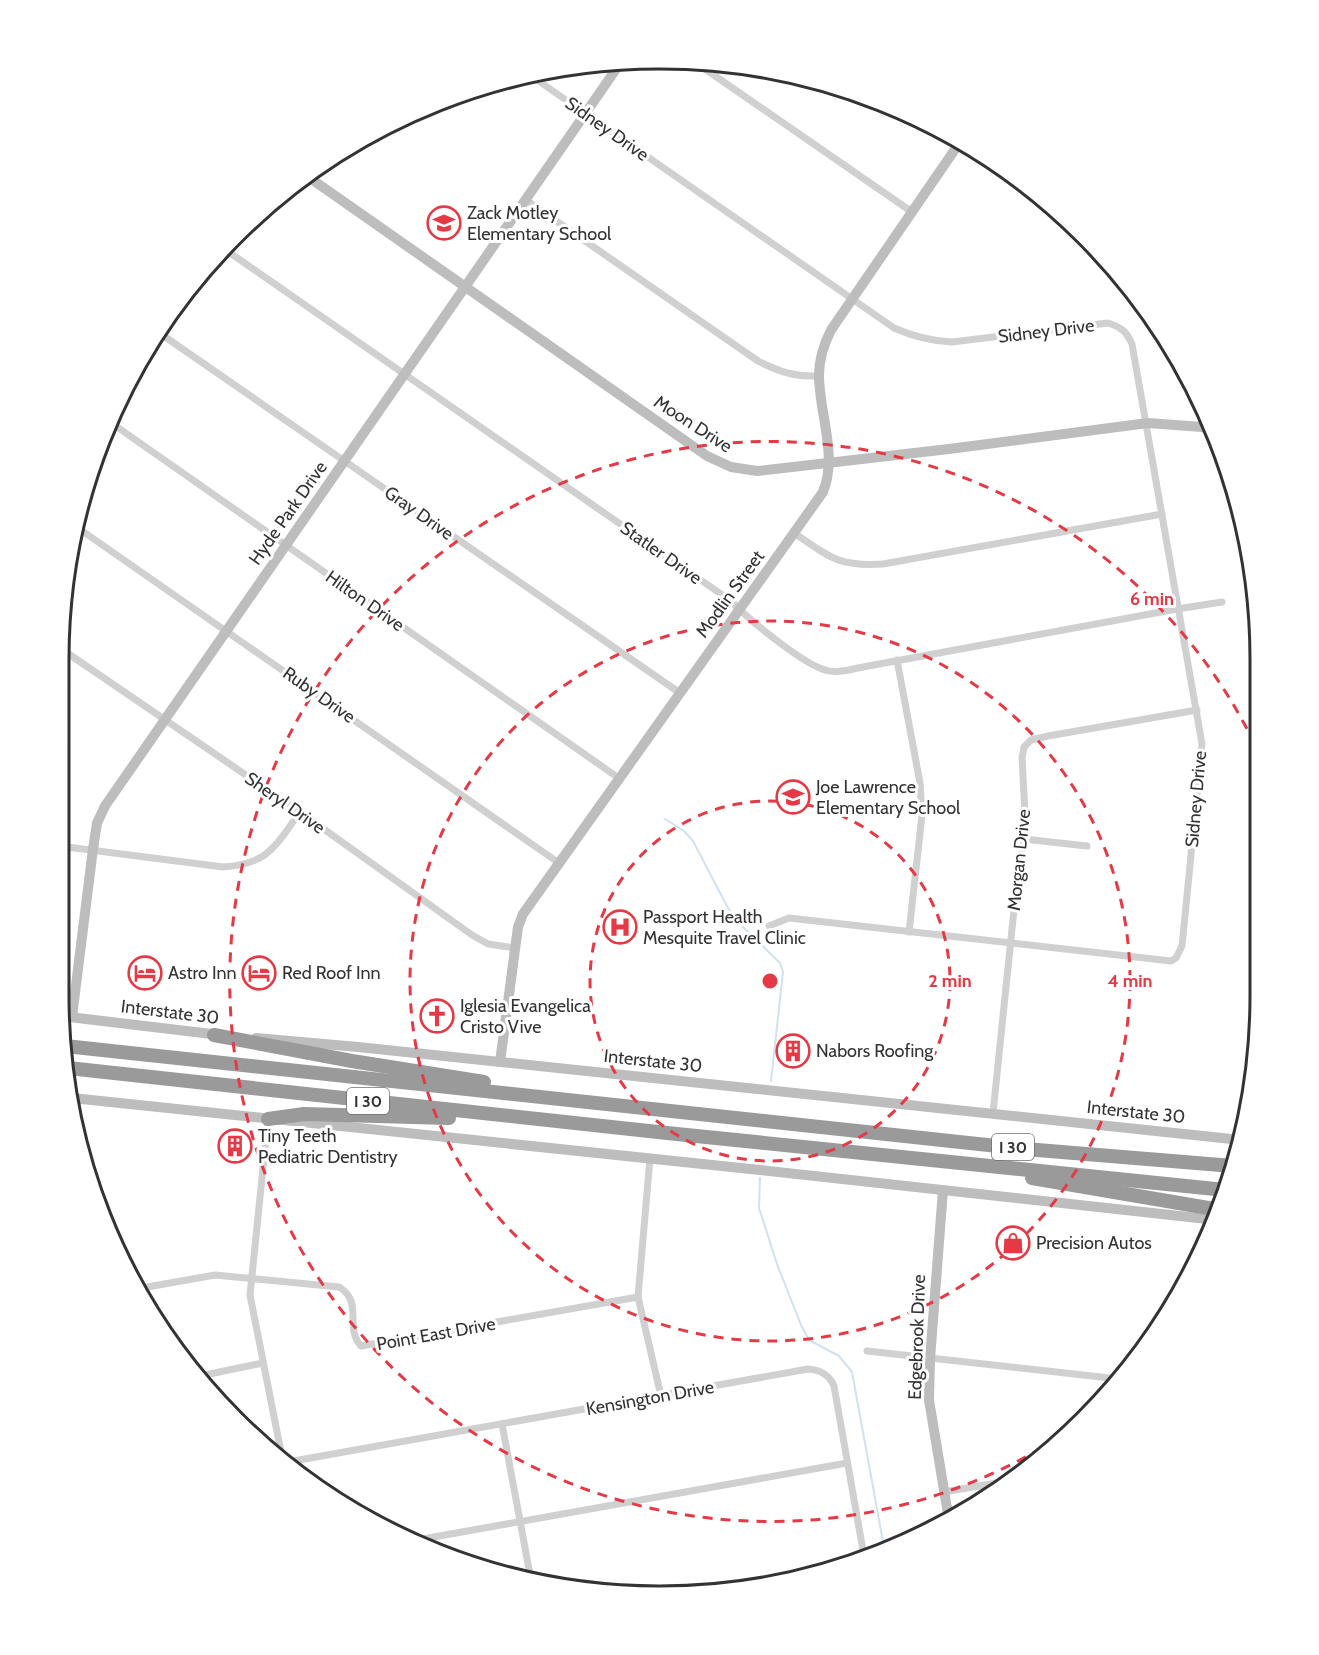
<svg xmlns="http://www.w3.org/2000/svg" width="1319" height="1655" font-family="Cabin,sans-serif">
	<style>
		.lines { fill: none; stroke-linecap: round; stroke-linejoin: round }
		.stream { stroke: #cfe2ee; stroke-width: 2 }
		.street { stroke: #d0d0d0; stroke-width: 7 }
		.secondary { stroke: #bdbdbd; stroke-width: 10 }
		.highway { stroke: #9a9a9a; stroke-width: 14 }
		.ring { fill: none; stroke: #e63946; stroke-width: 3; stroke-dasharray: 10 8 }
		.labels { text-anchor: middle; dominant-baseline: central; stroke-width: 6; stroke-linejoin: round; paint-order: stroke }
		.shield { fill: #fff; stroke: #707070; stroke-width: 1.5 }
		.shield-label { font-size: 16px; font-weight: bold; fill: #333 }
		.street-label { font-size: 18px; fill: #333; stroke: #fff }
		.poi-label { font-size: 18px; fill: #333; stroke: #fff; text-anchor: start }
		.rim { fill: none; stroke: #333; stroke-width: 3 }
		.centre { fill: #e63946; stroke: #fff; stroke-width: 3 }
		.ring-label { font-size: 18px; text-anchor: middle; font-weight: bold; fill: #e63946; stroke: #fff; stroke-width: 6; stroke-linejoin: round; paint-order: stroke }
	</style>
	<rect width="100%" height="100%" fill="#fff"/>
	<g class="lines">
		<g class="stream">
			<path d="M665,819L684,831L693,841L728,908L742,926L780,963L783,972L771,1081"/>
			<path d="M760,1178L759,1208L777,1264L801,1325L809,1340L839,1356L852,1372L884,1547"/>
		</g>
		<g class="street">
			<path d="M692,60L912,212"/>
			<path d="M530,75L894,328C914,337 931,341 952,342L1108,323C1121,327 1127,332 1132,344L1202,744L1182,946L1176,958L1171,961L789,918L769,926"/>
			<path d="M526,200L758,361C779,372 796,377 819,376"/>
			<path d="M223,248L731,601C748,619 803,664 825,670C837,674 851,669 863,667L1177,609L1222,602"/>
			<path d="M158,332L680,693"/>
			<path d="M110,422L620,779"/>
			<path d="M78,528L559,863"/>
			<path d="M794,533C829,557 839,567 883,564L1162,514"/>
			<path d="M60,648L300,812L472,935L488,944L515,948"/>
			<path d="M897,660L920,783L922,815L909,932"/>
			<path d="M1024,839L1087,846"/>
			<path d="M59,846L223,867C269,864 275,846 300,812"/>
			<path d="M993,1113L1016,890L1024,839L1025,813L1022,758L1024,747L1031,740L1048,736L1197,710"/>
			<path d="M268,1119L250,1295L282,1457"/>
			<path d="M650,1158L638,1297L661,1396"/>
			<path d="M136,1289L215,1275L339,1287C364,1302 344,1328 361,1346L638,1297"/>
			<path d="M867,1351L1119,1379"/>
			<path d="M200,1376L263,1363"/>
			<path d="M502,1424L531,1580"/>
			<path d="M288,1462L808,1369C820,1370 829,1374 834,1386L864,1556"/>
			<path d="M944,1492L1008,1481"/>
			<path d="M417,1540L847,1463"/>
			<path d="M751,1584L828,1571"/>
		</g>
		<g class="secondary">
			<path d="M307,176L707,456L731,467L757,471L949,449L1148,423L1202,427L1212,430"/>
			<path d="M61,1016L220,1035"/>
			<path d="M72,1017L93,849L97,823L105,806L621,62"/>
			<path d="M256,1038L358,1047L1241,1140"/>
			<path d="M500,1062L518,927L523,914L823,492C838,455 819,413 819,375C819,359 824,344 831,330L960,142"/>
			<path d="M72,1098L760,1170L1216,1220"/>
			<path d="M943,1190L930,1359L929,1400L949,1520"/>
		</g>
		<g class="highway">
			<path d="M214,1035L352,1061L484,1082"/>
			<path d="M65,1046L1025,1149L1233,1166"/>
			<path d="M68,1068L667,1133L1225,1190"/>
			<path d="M268,1119L304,1114L449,1118"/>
			<path d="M1032,1178L1220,1210"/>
		</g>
	</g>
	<g class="ring">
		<circle cx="770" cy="981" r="180"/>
		<circle cx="770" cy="981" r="360"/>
		<path d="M1072 1429A540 540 0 1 1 1259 753"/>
	</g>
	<defs>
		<g id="school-ring" transform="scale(1.725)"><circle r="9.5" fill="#fff" stroke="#e63946" stroke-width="1.5"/><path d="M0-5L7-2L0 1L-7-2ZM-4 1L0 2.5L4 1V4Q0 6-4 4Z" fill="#e63946"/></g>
		<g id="hospital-ring" transform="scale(1.725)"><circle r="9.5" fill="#fff" stroke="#e63946" stroke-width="1.5"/><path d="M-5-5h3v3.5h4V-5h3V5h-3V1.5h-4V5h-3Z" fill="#e63946"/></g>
		<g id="hotel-ring" transform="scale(1.725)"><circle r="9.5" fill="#fff" stroke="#e63946" stroke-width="1.5"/><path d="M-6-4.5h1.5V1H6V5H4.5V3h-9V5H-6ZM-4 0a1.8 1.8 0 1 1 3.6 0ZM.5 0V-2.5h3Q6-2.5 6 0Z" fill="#e63946"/></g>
		<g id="church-ring" transform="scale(1.725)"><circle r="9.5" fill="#fff" stroke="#e63946" stroke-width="1.5"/><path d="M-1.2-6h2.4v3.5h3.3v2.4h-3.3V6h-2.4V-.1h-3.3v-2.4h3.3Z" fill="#e63946"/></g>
		<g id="building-ring" transform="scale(1.725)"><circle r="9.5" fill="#fff" stroke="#e63946" stroke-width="1.5"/><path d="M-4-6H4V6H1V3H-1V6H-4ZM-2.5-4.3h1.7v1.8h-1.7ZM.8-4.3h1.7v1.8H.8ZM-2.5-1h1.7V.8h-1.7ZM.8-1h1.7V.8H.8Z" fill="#e63946"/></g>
		<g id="shop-ring" transform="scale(1.725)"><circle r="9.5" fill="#fff" stroke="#e63946" stroke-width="1.5"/><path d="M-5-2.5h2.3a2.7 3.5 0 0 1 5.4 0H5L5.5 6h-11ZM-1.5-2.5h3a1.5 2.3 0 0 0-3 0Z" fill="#e63946"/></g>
	</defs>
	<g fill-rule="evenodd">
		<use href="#school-ring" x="444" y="223"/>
		<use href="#school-ring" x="793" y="797"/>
		<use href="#hospital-ring" x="620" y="927"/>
		<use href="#hotel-ring" x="145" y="973"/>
		<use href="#hotel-ring" x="259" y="973"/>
		<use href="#church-ring" x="437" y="1016"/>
		<use href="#building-ring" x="793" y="1051"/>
		<use href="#building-ring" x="235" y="1146"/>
		<use href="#shop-ring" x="1013" y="1243"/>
	</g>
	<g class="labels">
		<g class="shield">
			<rect x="347" y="1088" width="42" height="26" rx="4.5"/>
			<rect x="992" y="1134" width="42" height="26" rx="4.5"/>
		</g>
		<g class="shield-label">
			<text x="368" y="1101">I 30</text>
			<text x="1013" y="1147">I 30</text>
		</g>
		<g class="street-label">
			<text transform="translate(607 129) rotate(35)">Sidney Drive</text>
			<text transform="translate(1046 331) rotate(-7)">Sidney Drive</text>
			<text transform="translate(693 424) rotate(33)">Moon Drive</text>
			<text transform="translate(288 513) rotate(-55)">Hyde Park Drive</text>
			<text transform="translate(419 513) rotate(35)">Gray Drive</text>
			<text transform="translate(661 553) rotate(35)">Statler Drive</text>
			<text transform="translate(730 594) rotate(-54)">Modlin Street</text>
			<text transform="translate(365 601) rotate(35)">Hilton Drive</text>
			<text transform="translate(319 695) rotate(35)">Ruby Drive</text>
			<text transform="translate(1196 799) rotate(-85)">Sidney Drive</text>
			<text transform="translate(285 803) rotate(35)">Sheryl Drive</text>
			<text transform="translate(1019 860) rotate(-84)">Morgan Drive</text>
			<text transform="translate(170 1012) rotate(7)">Interstate 30</text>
			<text transform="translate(653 1061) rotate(6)">Interstate 30</text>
			<text transform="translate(1136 1112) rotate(6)">Interstate 30</text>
			<text transform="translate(436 1334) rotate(-10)">Point East Drive</text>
			<text transform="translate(917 1337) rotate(-88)">Edgebrook Drive</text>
			<text transform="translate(650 1398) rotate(-10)">Kensington Drive</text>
		</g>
		<g class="poi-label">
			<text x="467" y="213">Zack Motley<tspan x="467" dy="21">Elementary School</tspan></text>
			<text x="816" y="787">Joe Lawrence<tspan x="816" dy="21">Elementary School</tspan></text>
			<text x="643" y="917">Passport Health<tspan x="643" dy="21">Mesquite Travel Clinic</tspan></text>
			<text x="168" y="973">Astro Inn</text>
			<text x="282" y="973">Red Roof Inn</text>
			<text x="460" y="1006">Iglesia Evangelica<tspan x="460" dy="21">Cristo Vive</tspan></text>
			<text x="816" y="1051">Nabors Roofing</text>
			<text x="258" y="1136">Tiny Teeth<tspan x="258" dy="21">Pediatric Dentistry</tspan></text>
			<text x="1036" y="1243">Precision Autos</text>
		</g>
	</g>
	<path d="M0 0H1319V1655H0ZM659 69H660A590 590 0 0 1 1250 659V996A590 590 0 0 1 660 1586H659A590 590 0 0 1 69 996V659A590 590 0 0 1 659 69Z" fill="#fff" fill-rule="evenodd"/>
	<path class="rim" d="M659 69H660A590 590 0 0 1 1250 659V996A590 590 0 0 1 660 1586H659A590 590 0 0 1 69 996V659A590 590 0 0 1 659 69Z"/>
	<circle cx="770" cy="981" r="9" class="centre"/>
	<g class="ring-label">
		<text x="1152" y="605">6 min</text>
		<text x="950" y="987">2 min</text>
		<text x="1130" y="987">4 min</text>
	</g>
</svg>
